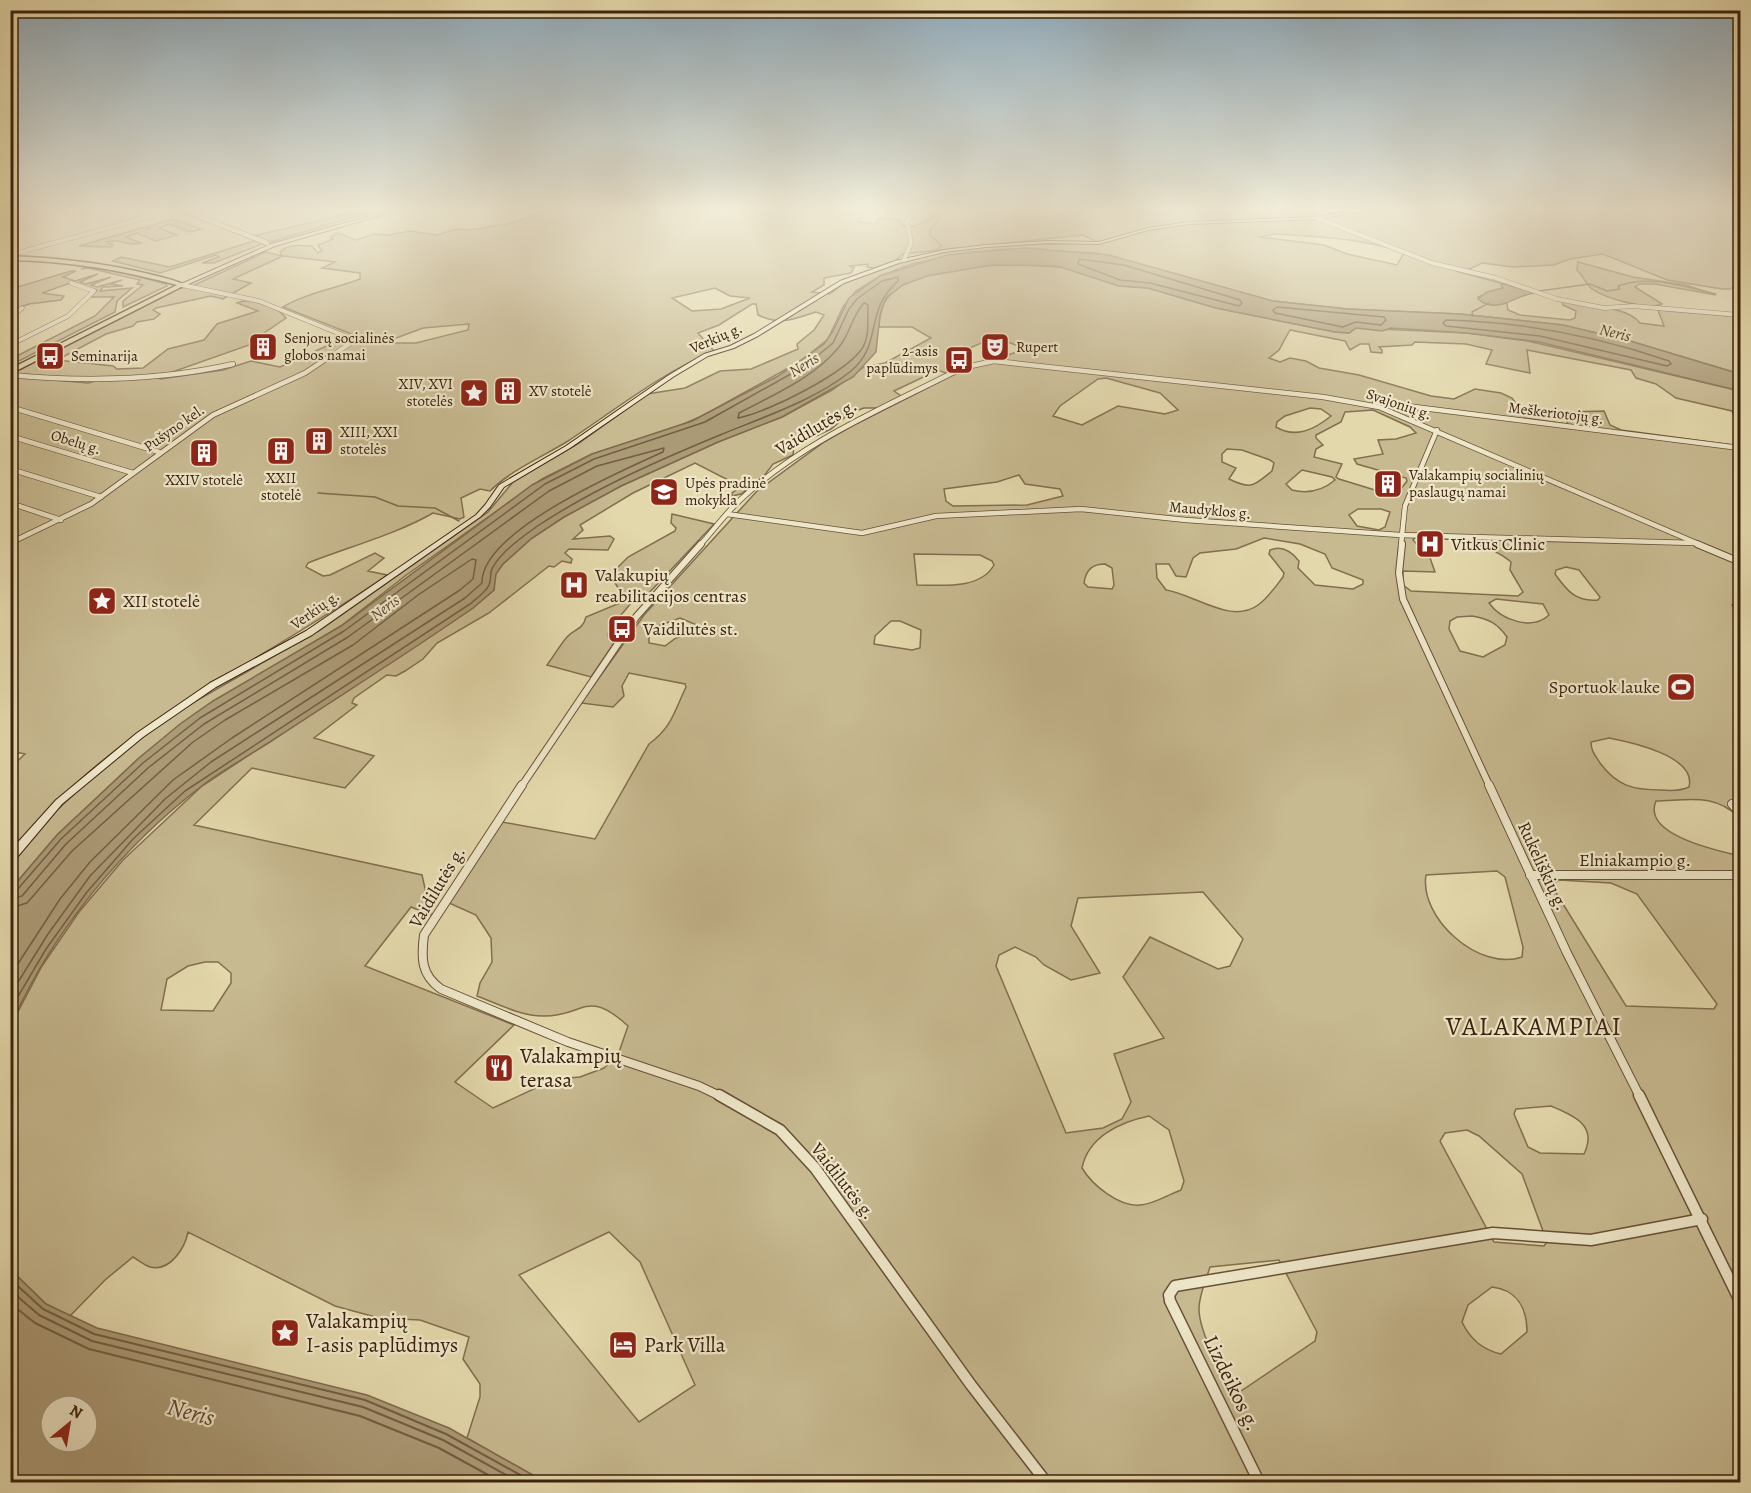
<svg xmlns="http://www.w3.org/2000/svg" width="1751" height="1493" font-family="Alegreya,serif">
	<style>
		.green { fill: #c7b990; stroke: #826e4f; stroke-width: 1.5; fill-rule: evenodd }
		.water { fill: #ab9a76; stroke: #7f6a4c; stroke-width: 1.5; fill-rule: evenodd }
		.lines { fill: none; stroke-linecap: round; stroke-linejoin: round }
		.shore-far1 { stroke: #745e42; stroke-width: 1.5 }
		.shore { stroke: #745e42; stroke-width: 2 }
		.stream { stroke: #7f6a4c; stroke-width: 1.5 }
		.minor-far4-casing { stroke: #675035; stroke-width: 5 }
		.minor-far3-casing { stroke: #675035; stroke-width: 6 }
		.minor-far2-casing { stroke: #675035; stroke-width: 8 }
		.minor-far1-casing { stroke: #675035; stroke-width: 10 }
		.minor-casing { stroke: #675035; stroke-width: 13 }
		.tertiary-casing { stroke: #675035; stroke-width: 6 }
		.secondary-casing { stroke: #3e220e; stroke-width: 2 }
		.primary-casing { stroke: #3e220e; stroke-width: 3 }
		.minor-far4 { stroke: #ede6c8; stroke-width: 4 }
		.minor-far3 { stroke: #ede6c8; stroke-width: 4.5 }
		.minor-far2 { stroke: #ede6c8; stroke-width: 6 }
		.minor-far1 { stroke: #ede6c8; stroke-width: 8 }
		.minor { stroke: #ede6c8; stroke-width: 10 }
		.tertiary { stroke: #ede6c8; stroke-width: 4.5 }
		.secondary { fill: #ede6c8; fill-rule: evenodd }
		.primary { fill: #e3d8ab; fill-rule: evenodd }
		.labels { text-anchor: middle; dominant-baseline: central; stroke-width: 4.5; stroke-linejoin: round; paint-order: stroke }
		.far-poi-label { font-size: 15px; fill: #3e220e; stroke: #ede6c8; text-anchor: start }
		.far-street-label { font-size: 15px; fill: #3e220e; stroke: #ede6c8 }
		.far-water-label { font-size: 16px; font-style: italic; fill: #5f462d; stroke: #ede6c8 }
		.street-label { font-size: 18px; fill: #3e220e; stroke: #ede6c8 }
		.poi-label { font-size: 18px; fill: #3e220e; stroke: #ede6c8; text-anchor: start }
		.near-poi-label { font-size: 21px; fill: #3e220e; stroke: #ede6c8; text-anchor: start }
		.near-street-label { font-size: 21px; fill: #3e220e; stroke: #ede6c8 }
		.near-water-label { font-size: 24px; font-style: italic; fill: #5f462d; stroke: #ede6c8 }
		.near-quarter-label { font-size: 26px; letter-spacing: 1.5px; fill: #3e220e; stroke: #ede6c8 }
	</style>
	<rect width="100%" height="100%" fill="#e3d8ab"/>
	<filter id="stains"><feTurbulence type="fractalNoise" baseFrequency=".00333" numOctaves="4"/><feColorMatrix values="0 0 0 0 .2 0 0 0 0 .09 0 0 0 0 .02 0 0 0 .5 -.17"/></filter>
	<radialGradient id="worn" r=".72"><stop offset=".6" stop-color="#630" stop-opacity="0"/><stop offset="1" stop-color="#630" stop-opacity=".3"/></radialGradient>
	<g class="green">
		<path d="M369,209H381L270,242L253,236Z"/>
		<path d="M552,209H863V215L858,222L875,224L880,218L900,220L905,227C919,229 931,213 946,213V209H1740V282L1730,289H1722L1667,280L1603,254L1570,259L1554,265L1513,267L1482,263L1470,269L1456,271L1504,284L1503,288L1478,297L1482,302L1493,305L1507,303L1508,310L1520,315L1570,320L1575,318L1576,311L1563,305L1562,301C1582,305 1628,306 1640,323L1664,326L1658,310L1740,317V374L1630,341L1563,325L1460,314L1347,309L1273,301L1096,253L1010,249L969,252L912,264L880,276L856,291L843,307L828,339L801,361L702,416L670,430L592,454L542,479L405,576L341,626L196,713L139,758L57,835L11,889V866L42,824L110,761L180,710L320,630L488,512L513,482L579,443L647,394L685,388L720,371L751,369L798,349L797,344L814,330L824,315L816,312C794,319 781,326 758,315L756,304H752L719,325L698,333L714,351C661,373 615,410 568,441C542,457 511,470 490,491L480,489L461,498L464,517L460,519L433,513C397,534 348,547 308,563L306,567L323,576L330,575L375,553L384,558L368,571L387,575C259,665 109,725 11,853V767L25,754L10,751L11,381L20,377L88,383L96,381L13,373L176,289L190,287L266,252L282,256L280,252C288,244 300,245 312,246L318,253L322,251L318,245L333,239L330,237L338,233L356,240L374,234L389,235L410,231L436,235L457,229L469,230L508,224ZM1275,234C1313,236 1369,239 1404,253L1397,265L1347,254L1324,245L1259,237ZM1083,235L1101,243L1002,245L942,252L906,261L897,259L903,254ZM283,256L335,262L322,268L360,273V279C337,288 306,293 283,307L364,339L391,340L423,328L469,324L468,330L416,343H350V341L342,339L280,367L251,361L223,370L160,379L158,377L263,340L261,335L286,318C278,307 249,297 237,303L258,311L217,324L204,340L168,349L143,368L117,369L113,366L57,360L106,334L133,326L137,322L154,319L160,314L153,310L156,308L211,296L223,299L251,283L233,279ZM868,264L867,267L881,269L844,283L830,294L812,292L824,285V278L851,273L854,268L850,266ZM715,288L730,296L750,298L721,309L692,311L672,298Z"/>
		<path d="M172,219L202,229L189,232L169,224L159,228L177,235L156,241L137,233L126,237L141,243C128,247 120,238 107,242L113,245L111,247L79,246L141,228L151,229L147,227Z"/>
		<path d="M254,241L264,243L214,263H202L219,257L216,255L160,273L113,261L121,257L170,267Z"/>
		<path d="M1578,262L1633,277L1686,285L1716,295L1655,284H1639L1635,287L1662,304C1648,311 1605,298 1592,289C1586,284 1583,276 1577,270Z"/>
		<path d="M1023,264L1067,268L1119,286L1148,288L1216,308L1335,332L1349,333L1356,328L1467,333L1528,341L1740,391V599L1732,605L1740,618V818C1715,793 1690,800 1656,801C1641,835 1719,851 1740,856V1482H545L467,1438L480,1397V1384L463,1359L469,1337L420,1320L379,1318L335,1306L188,1232C185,1248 170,1272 150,1267C144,1265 138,1260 133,1257L105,1280L69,1317L46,1304L11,1270V1025L42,966L79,912L123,860L202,786L473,608L494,590L495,574L503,564L532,538L564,517L621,486L718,442L782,417L832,390L864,367L885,363L931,338L912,327H879C880,317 880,308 886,300C907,267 987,265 1023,264ZM1290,330L1345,341L1350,350L1360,344H1369L1371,352L1382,353V350L1379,347L1412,345L1415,342L1466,344L1492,350L1486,364L1530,373L1527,350L1631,370L1636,378L1656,384L1676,398L1732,411L1739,427L1740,446L1621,430L1610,425L1604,411L1567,412V424L1525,418L1523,414L1511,408L1510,405L1515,402L1512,398L1501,393L1475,389L1454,399L1431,396L1359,375L1319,368L1306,361L1290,358L1280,362L1269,358L1279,350ZM995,337L1026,349L965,369L852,426L824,442L757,491L644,615L581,703L613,707L624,696L622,686L629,673L685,684L686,687C674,712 672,727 649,744L595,839L502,822L449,903L476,915L491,938L492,962L480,983L477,996C498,1004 521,1016 543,1016C584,1017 586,987 628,1026L618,1055L604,1068L580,1077L555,1079L493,1108L455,1082L514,1025L365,966L411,907L431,915L422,875L194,825L252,768L345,788L374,756L314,738L357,705L352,703L354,698L387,675L396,676L405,671L423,659L437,643L489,613L549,566L554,567L562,561L571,563L572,559L565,553L569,549L608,550L614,539L610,536L573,539L583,530L580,525L633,493L695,463L730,481L747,482L732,493V496L741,494L764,476L773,464L793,455L794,446L831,429L850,413L864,408H879L901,396L894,391L938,370L945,373L961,362L956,358L957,351H963ZM1106,378L1160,393L1178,410L1165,414L1118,406L1082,425L1053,416L1060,406L1098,379ZM1310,408L1321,409L1331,416C1315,429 1296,439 1276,427L1277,422L1285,416ZM1373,410L1410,427L1416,433L1396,439L1378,440L1383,454L1354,459L1357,464L1406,478L1407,481L1397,494L1391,495L1339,479L1336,477L1342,464L1314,457L1316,449L1323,445L1316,438V435L1341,422L1345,412ZM1227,449L1242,450L1270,460L1274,463L1272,471C1253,486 1252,490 1229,479L1236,468L1222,462V454ZM1302,470L1332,477L1335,480C1322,491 1308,494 1292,490L1286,484ZM1019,475L1025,484L1060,489L1063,496L1027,505L953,506L946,501L944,489L997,482ZM1358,509H1381L1390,512L1385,527L1379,530L1357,526L1349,515ZM1415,537C1446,538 1487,541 1511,562L1510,570L1523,592L1518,596L1411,591L1403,585V571L1435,572L1430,558L1413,540ZM1264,538L1300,544L1325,554L1332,568L1363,580V584L1353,589L1315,585L1298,568L1299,561C1291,551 1282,545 1270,550L1269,554L1284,573L1283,577C1276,586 1268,598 1258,605C1231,625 1194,594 1166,590L1157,578L1156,564H1169L1176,576L1186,577L1193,558L1200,553L1236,549ZM914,554L980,555L992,561L994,565C980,590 941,585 917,585ZM1105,564L1112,568L1114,585L1112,589L1088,587L1084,583C1086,570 1092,564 1105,564ZM1566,567L1579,570L1600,597L1598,600C1576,602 1567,591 1555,574L1556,570ZM1496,599L1543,604L1549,615C1532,631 1501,620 1489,603ZM1472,616C1489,619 1497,623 1507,637L1505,645L1483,657L1460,651L1449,629L1450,621L1457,617ZM680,618L699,626V631L676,638L665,646L649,643V634L658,626ZM891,621H900L921,630L920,648L912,650L874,644L875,636ZM1609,738C1630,742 1697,756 1689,787C1680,791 1671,791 1661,790C1633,790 1617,786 1600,763C1595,755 1591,751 1591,742ZM1497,871L1505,877L1523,947L1522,957C1479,972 1419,918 1426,875ZM1559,880L1611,883L1637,894L1717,1004L1714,1009L1626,1006L1555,891L1554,883ZM1203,892L1243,939L1230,966L1218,969L1150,937L1123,977L1164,1038L1114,1054L1131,1102L1122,1119L1103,1128L1066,1133L996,966L999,955L1015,947L1036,957L1044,965L1071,980L1100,973L1071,926L1078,898ZM205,962H218L231,973V983L213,1011L161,1010L167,979L188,966ZM1551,1106C1574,1116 1598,1125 1584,1154L1540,1153L1528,1147L1514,1114L1516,1109ZM1149,1116L1169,1130L1184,1181L1181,1190C1169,1194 1153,1205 1140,1205C1119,1207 1092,1185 1082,1168C1088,1137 1120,1122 1149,1116ZM1467,1130L1479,1136L1522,1174L1547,1242L1544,1246L1494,1242L1440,1141L1445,1133ZM609,1232L640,1262L695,1385L639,1422L519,1275ZM1279,1260L1317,1332L1315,1341L1238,1393C1222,1379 1199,1330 1199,1309C1199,1295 1206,1280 1210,1267ZM1492,1287C1517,1290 1527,1308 1527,1332L1501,1354C1483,1350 1470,1339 1462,1322L1468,1305Z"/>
		<path d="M95,265L166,284L167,286L123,307V301L143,285L137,284L140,280L88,268L81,269Z"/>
		<path d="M71,271H76L63,277L75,281L98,274L80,282L86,284L111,277L91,285L97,287L122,280L111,284L123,286L103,287L100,291L132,288L117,301L115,312L11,365V359L95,316L114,297H91L97,290L73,282L42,293L64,296L61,300L29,304L11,311V289Z"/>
		<path d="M672,514L714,524L648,594L638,595L609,629L608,636L614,643L591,677L547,665C554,656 560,645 567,637C574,629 583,630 586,617L620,603L623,595L613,580L614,571L628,557L675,531L676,528L671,523Z"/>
	</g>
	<g class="water">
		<path d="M1025,248L1109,255L1273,301L1347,309L1460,314L1563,325L1630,341L1740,374V391L1539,342L1467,333L1391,328L1382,331L1356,328L1349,333L1335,332L1216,308L1148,288L1119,286L1057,266L992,265L927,276L903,285L886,298L880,315L876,352L853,377L782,417L718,442L621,486L564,517L532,538L503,564L496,574L494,590L473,608C410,652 344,693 279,736C254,753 227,767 203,785C123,846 51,933 11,1025V889L57,835L139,758L180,724L213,701L341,626L532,485L592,454L692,421L778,376L824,344L833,331L849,298L880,276L947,255Z"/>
		<path d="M1504,284L1536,293C1517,293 1498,316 1478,299L1487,292L1503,288L1501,285Z"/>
		<path d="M11,1270L46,1304L97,1328L367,1395L449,1428L545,1482H22L11,1476ZM51,1406H87V1442H51Z"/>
	</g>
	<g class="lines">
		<g class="shore-far1">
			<path d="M1079,259L1124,265L1240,300L1242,303L1239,306L1150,283L1120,280L1078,264Z"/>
			<path d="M864,303L868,305C867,318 870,335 863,347C848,372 767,413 738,418L739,413C773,395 814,378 839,347C850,334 852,316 864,303Z"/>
			<path d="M1277,307L1384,317L1386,320L1381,325L1356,322L1343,327L1275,313L1273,310Z"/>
			<path d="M1446,320C1523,322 1596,336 1669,361L1671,364L1667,366L1540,336L1446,326L1443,323Z"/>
			<path d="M10,892L17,890L61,839L143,763L200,718L344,631L545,484L594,459L705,422L805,366L833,343L849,309L857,299L882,281L898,277V281C863,312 884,343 851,371C814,401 763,417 720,435C657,461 593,489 536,527C521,538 502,551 493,567C489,573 492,579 489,585C486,592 476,599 470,604L185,791L133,839L87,892L46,949L10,1010"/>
			<path d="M10,899L22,896L66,844L148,768L204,724L348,637L549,491L597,466L664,448L663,452C621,471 480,532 482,583L465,598L211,762L165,799L90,876L48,934L10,995"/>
			<path d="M10,908L27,903L72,851L193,742L225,720L353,645L418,595L472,559L476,560L473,579L460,590L232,738L173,780L90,862L60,899L10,976"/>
		</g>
		<g class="shore">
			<path d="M10,1279L43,1309L94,1334L365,1400L446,1434L533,1482"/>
			<path d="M10,1290L39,1315L92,1341L363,1407L443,1440L519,1482"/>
			<path d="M10,1303L35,1323L89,1349L360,1416L439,1448L501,1482"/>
		</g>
		<g class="stream">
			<path d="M933,252L942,246L930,235L931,228L939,220L938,209"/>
			<path d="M1539,291L1590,284L1607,291L1620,289L1618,286C1649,274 1684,287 1716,294"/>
			<path d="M1473,316L1472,312L1489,303"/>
			<path d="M318,493L375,497L398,506L435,508L459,521"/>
		</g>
		<g class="minor-far4-casing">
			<g id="minor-far4">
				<path d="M300,209L311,212L325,209"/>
				<path d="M1317,218L1432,263L1496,278L1557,299L1604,308L1633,306L1740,315"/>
				<path d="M10,223L48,209"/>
				<path d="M10,255L177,209"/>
				<path d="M904,260L911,243L907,220L917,212L928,209"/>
				<path d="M182,285L259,301L355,340L330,357"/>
				<path d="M10,318L22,308"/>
				<path d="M10,345L68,316L94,291L71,283"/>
			</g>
		</g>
		<g class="minor-far3-casing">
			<g id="minor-far3">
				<path d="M10,375C86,382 159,381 233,364"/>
				<path d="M1375,402L1740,448"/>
				<path d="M10,407L159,452"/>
				<path d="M10,436L133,473"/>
				<path d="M10,469L101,497"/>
				<path d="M10,503L61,520"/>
				<path d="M727,514L862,533L936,516L1081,509L1186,520L1400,535L1694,543"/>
				<path d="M10,543L91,504L213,415L305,373L332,355"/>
				<path d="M700,545C713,531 725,514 739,501C799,444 877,411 950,374L966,367L994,361L1323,397L1379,407L1701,545"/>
				<path d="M1401,545L1405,506L1437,430"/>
			</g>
		</g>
		<g class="minor-far2-casing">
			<g id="minor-far2">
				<path d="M1402,544L1399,573L1403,599L1490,787"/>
				<path d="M1697,544L1740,562"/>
				<path d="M521,787L636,617L701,544"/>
			</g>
		</g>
		<g class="minor-far1-casing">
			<g id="minor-far1">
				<path d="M522,785L424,935C421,958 421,975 441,989L568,1042L699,1086L722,1097"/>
				<path d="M1489,785L1567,953L1640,1097"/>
				<path d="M1732,804L1740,813"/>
				<path d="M1530,875H1740"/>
			</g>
		</g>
		<g class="minor-casing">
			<g id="minor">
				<path d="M719,1095L780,1130L815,1168L971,1385L1046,1482"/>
				<path d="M1639,1095L1740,1301"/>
				<path d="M1259,1482L1170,1301L1169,1295L1175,1286L1493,1233L1591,1240L1702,1219"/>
			</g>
		</g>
		<g class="tertiary-casing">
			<path id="tertiary" d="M180,209L267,243"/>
		</g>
		<g class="secondary-casing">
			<g id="secondary">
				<path d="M395,209H402L275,246L184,286L179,285L271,244Z"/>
				<path d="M1369,209H1380L1317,219L1189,224L1148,230L1099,244L1048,243L986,247L944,252L899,263L844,283L758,336L734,348L708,356L673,377L570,448L504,487L490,507L480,517L312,635L216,687L143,737L62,804L14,861L10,862V851L56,800L137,733L210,683L306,631L476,515L485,505L499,485L566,446L669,375L704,354L730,346L754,334L840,281L895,261L944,250L986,245L1048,241L1099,242L1148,228L1189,222L1317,217Z"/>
			</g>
		</g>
		<g class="primary-casing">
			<path id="primary" d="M10,256C58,258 104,263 149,274C161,277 175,280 185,285L10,374V369L177,285C122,270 68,261 10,260Z"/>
		</g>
		<use href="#minor-far4" class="minor-far4"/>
		<use href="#minor-far3" class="minor-far3"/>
		<use href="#minor-far2" class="minor-far2"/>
		<use href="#minor-far1" class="minor-far1"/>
		<use href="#minor" class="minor"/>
		<use href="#tertiary" class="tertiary"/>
		<use href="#secondary" class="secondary"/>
		<use href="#primary" class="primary"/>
	</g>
	<linearGradient id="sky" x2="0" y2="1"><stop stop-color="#8faaba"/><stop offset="0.5" stop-color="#f2edd9"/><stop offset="1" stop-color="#f2edd9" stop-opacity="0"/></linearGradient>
	<rect width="1751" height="418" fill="url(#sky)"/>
	<defs>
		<g id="building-square" transform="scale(1.5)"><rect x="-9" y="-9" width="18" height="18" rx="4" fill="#8f2418" stroke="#ede6c8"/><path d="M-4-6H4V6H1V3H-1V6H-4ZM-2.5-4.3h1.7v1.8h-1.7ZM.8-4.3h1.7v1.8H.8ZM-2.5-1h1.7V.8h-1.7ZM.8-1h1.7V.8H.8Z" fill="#fff"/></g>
		<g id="theatre-square" transform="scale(1.5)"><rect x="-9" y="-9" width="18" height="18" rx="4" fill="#8f2418" stroke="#ede6c8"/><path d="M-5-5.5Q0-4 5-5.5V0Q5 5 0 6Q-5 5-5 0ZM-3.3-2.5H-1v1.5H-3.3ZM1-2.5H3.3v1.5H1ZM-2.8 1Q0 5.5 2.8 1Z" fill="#fff"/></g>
		<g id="bus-square" transform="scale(1.5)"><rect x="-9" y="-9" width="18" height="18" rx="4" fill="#8f2418" stroke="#ede6c8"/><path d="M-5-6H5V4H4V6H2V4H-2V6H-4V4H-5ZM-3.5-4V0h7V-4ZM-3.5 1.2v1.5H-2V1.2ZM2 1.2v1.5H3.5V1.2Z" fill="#fff"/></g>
		<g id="sight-square" transform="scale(1.5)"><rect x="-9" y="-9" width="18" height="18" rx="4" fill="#8f2418" stroke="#ede6c8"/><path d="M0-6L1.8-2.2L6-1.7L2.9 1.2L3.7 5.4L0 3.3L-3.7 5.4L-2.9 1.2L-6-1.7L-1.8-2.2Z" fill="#fff"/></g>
		<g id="school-square" transform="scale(1.5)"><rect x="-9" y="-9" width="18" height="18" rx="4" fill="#8f2418" stroke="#ede6c8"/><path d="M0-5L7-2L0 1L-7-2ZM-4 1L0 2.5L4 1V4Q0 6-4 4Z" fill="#fff"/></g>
		<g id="hospital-square" transform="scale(1.5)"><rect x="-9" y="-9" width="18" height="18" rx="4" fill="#8f2418" stroke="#ede6c8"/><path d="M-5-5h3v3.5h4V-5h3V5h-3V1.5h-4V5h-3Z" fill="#fff"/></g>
		<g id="stadium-square" transform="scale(1.5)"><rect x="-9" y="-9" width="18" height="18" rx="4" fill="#8f2418" stroke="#ede6c8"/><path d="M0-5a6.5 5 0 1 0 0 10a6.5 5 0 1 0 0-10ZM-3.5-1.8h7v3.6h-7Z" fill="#fff"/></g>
		<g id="restaurant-square" transform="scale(1.5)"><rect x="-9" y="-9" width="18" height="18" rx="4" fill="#8f2418" stroke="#ede6c8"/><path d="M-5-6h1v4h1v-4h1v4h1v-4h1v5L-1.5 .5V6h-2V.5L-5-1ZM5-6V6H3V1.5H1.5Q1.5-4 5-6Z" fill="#fff"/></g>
		<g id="hotel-square" transform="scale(1.5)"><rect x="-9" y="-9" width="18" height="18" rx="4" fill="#8f2418" stroke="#ede6c8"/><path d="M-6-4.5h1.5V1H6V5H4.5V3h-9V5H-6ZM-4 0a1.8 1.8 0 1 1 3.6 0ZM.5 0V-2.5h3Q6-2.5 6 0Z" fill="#fff"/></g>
	</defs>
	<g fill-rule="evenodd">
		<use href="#building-square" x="263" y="347"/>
		<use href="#theatre-square" x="995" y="347"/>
		<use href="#bus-square" x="50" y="356"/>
		<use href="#bus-square" x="959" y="360"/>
		<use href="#building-square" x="508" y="391"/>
		<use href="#sight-square" x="474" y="393"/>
		<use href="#building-square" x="319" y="441"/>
		<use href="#building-square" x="281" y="451"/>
		<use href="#building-square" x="204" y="453"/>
		<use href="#building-square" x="1388" y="484"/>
		<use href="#school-square" x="664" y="492"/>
		<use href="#hospital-square" x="1430" y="544"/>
		<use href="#hospital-square" x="574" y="585"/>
		<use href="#sight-square" x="102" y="601"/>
		<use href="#bus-square" x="622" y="629"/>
		<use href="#stadium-square" x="1681" y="687"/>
		<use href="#restaurant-square" x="499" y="1068"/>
		<use href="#sight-square" x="285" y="1333"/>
		<use href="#hotel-square" x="623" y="1345"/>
	</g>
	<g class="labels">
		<g class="far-poi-label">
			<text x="284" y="338">Senjorų socialinės<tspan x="284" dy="17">globos namai</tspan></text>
			<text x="1016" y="347">Rupert</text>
			<text x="938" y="351" text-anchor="end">2-asis<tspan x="938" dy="17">paplūdimys</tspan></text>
			<text x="71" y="356">Seminarija</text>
			<text x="453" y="384" text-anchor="end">XIV, XVI<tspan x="453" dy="17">stotelės</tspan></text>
			<text x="529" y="391">XV stotelė</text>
			<text x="340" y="432">XIII, XXI<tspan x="340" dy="17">stotelės</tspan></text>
			<text x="1409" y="475">Valakampių socialinių<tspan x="1409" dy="17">paslaugų namai</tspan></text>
			<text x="281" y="478" text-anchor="middle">XXII<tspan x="281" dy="17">stotelė</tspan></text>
			<text x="204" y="480" text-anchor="middle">XXIV stotelė</text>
			<text x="685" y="483">Upės pradinė<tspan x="685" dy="17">mokykla</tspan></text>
		</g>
		<g class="far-street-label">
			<text transform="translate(716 338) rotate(-23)">Verkių g.</text>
			<text transform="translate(1399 404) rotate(19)">Svajonių g.</text>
			<text transform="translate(1556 413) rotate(7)">Meškeriotojų g.</text>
			<text transform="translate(174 428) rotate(-35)">Pušyno kel.</text>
			<text transform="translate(76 442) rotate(17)">Obelų g.</text>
			<text transform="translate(1210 510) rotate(5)">Maudyklos g.</text>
			<text transform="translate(315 610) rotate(-35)">Verkių g.</text>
		</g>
		<g class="far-water-label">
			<text transform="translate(1615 333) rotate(14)">Neris</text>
			<text transform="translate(804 365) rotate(-32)">Neris</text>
			<text transform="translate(385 608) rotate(-37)">Neris</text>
		</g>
		<g class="street-label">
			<text transform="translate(816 427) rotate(-31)">Vaidilutės g.</text>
			<text x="1635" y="860">Elniakampio g.</text>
			<text transform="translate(1543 866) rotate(65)">Rukeliškių g.</text>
			<text transform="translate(437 887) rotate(-59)">Vaidilutės g.</text>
			<text transform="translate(843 1181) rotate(52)">Vaidilutės g.</text>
		</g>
		<g class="poi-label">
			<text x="1451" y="544">Vitkus Clinic</text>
			<text x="595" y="575">Valakupių<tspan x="595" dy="21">reabilitacijos centras</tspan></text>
			<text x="123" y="601">XII stotelė</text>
			<text x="643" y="629">Vaidilutės st.</text>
			<text x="1660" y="687" text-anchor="end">Sportuok lauke</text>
		</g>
		<g class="near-poi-label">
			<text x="520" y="1056">Valakampių<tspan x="520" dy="24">terasa</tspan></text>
			<text x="306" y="1321">Valakampių<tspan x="306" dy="24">I-asis paplūdimys</tspan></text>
			<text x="644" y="1345">Park Villa</text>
		</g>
		<g class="near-street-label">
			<text transform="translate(1232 1383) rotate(64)">Lizdeikos g.</text>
		</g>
		<g class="near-water-label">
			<text transform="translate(191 1412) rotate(15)">Neris</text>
		</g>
		<g class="near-quarter-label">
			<text x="1534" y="1026">VALAKAMPIAI</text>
		</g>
	</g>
	<rect width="1751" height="1493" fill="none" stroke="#e3d8ab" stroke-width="36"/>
	<rect x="12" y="12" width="1727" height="1469" fill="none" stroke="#3e220e" stroke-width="3"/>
	<rect x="18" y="18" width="1715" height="1457" fill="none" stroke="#3e220e" stroke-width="1.5"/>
	<g transform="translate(69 1424) rotate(30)"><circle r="28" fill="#ede6c8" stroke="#a7987e" stroke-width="1.5"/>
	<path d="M0-4.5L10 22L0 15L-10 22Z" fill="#8f2418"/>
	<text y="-9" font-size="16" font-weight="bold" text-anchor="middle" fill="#3e220e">N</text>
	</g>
	<rect width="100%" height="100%" filter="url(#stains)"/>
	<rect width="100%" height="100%" fill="url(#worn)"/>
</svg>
